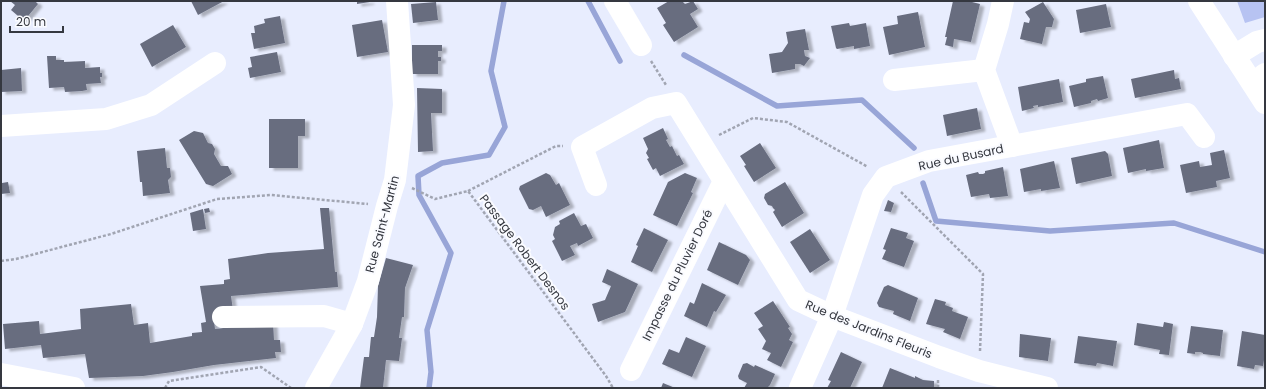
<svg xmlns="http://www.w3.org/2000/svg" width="1266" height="389" font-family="Poppins,sans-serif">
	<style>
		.green { fill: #b7c3f2 }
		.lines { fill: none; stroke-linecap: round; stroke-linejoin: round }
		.stream { stroke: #98a5d7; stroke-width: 5.5 }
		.building { fill: #686d7f; filter: url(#shadow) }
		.path { stroke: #a1a5b2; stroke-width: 2.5; stroke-dasharray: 3 2; stroke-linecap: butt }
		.minor { stroke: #fff; stroke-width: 22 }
		.major { stroke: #fff; stroke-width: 22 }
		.labels { text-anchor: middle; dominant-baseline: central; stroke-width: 4; stroke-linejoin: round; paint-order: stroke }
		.street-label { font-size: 12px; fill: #353840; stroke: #fafbff }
	</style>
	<defs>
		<filter id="shadow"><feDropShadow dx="4.5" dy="2.5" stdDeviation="1" flood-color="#0004"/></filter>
	</defs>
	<rect width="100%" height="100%" fill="#e8edfe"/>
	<path class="green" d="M1237,1H1265V17L1245,23Z"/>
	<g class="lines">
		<g class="stream">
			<path d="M588,1L620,61"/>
			<path d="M684,55L777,106L862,100L914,148"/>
			<path d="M923,183L936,221L1050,231L1174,223L1265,252"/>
			<path d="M429,388L431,372L427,330L451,253L419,195L418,176L442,163L489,155L505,127L491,71L504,1"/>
		</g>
	</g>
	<g class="building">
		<path d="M10,1H35L38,4L24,21L11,10L15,5Z"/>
		<path d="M191,1H224L198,15Z"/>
		<path d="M357,1H370V2L357,4Z"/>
		<path d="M669,1H682L685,4L693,1L698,9L690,14L698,27L674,42L663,25L666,23L657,8Z"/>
		<path d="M953,1H968L980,4L971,42L954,39L953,47L945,45L947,37H945Z"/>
		<path d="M436,2L438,20L413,23L411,4Z"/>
		<path d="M1043,2L1054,19L1052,27H1046L1042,44L1020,39L1024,22L1029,23L1030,19L1025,12Z"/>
		<path d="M1106,4L1111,27L1080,33L1076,10Z"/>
		<path d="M918,12L925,47L889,55L883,27L898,24L897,16Z"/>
		<path d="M280,16L285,43L254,49L251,33H255L254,26L265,23L264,19Z"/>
		<path d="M382,20L388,52L357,57L352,25Z"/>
		<path d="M849,23L850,26L866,23L870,46L854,49V46L837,49L836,48L831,26Z"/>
		<path d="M173,25L186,47L152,67L140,44Z"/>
		<path d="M805,29L809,50H804L805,56L810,58L804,66L800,64H795V69L772,73L769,54L782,52L788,43L786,32Z"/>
		<path d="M412,45H442V51H438V57H441V61H438V74H412Z"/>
		<path d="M277,52L281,72L250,78L248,68L252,67L250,57Z"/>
		<path d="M47,56H56V60H64V62L85,61V68L100,67V73H102V77H100L101,83L86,84L87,90L82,91L65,92L64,87L49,88Z"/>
		<path d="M21,68L22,91L1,92V70Z"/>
		<path d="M1174,70L1175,79L1179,78L1181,89L1135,98L1131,79Z"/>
		<path d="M1103,76L1108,98L1098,101L1097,99L1091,101V103L1074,107L1069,86L1086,82V79Z"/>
		<path d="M1059,79L1063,102L1038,107V105L1033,106L1034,108L1022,111L1018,87Z"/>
		<path d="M417,88L442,89V113H431L433,151L418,152Z"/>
		<path d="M977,108L981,129L947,136L943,115Z"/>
		<path d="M269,119H305V136H298V168H269Z"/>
		<path d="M663,128L668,139L666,140L670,147L672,146L677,156L679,155L684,164L660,176L656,168L653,170L647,159L649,158L646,153L648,149L643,138Z"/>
		<path d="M194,131L203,133L208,143L212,144L215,149L214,154L221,166H228L232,174L213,186L206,184L179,140Z"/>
		<path d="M1159,140L1164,168L1146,171V169L1128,173L1123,148Z"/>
		<path d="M760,143L776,168L754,182L744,166L746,165L740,156Z"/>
		<path d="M165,148L167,168H170L171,177L168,180L170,193L143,196L142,182H140L137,151Z"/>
		<path d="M1224,150L1230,178L1216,181L1217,187L1186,193L1180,165L1199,161L1200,167L1212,165L1210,153Z"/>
		<path d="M1105,151L1108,154L1112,176L1076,184L1071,158Z"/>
		<path d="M1054,161L1060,188L1041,191V189L1024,192L1020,169Z"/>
		<path d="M1003,167L1008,196L990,198L989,194L971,197L966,175L978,172L979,174H983L985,173V171Z"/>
		<path d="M546,173L550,175L556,185L559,183L570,205L546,217L541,206L533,210L529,209L519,189L520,186Z"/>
		<path d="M685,173L697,178L691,192L693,193L677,226L653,215L668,182Z"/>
		<path d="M1,179L2,183L8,182L10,193L1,194Z"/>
		<path d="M785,182L804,213L782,227L773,212L775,210L773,208L772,206L768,205L764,198L765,194Z"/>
		<path d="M888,200L894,203L891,212L884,211Z"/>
		<path d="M209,208L210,212L205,213L204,209Z"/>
		<path d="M320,208H329L335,272H337L338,287L231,296L233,310L213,313L215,329L273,322L274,340H280L281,352H275L276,358L214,365L173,372L143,376L89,378L85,354L43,358L41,345L5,349L3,324L39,321L40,334L81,329L80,309L131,304L134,325L148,323L150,343L192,336V333L202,332L201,323L206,322L200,286L224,284V280L230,279L228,259L268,253L324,249Z"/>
		<path d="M203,209L206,229L193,231L190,213Z"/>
		<path d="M574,213L581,226L586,224L593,238L578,246L577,243L570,246L575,255L562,261L552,241L555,239L553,235L555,227L560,224L559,221Z"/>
		<path d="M644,228L668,240L652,272L631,262L638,246L636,245Z"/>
		<path d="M891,228L908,233L906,238L914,241L904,267L882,259L886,250L883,249Z"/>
		<path d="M810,229L830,260L810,273L790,242Z"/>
		<path d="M719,242L746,255L750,260L738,285L707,270Z"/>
		<path d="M386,258L413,265L405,288L404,317H402L399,338H402L399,361L386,360L383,388H360L364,357H369L371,337H374L377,317L378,286Z"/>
		<path d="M607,269L638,284L625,312L598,322L592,304L605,300L611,286L602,282Z"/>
		<path d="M702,283L726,295L716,312L714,311L707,327L684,316L690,302L694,304Z"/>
		<path d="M888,285L918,298L910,321L893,314L894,311L879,307L877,303L884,287Z"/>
		<path d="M935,299L946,302L945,305L953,308L952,311L968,317L960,339L943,332L945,329L926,324Z"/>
		<path d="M773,301L790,327L788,328L792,334L789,340L793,342L781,367L767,360L771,353L762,349L766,341L758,329L763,326L754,313Z"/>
		<path d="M1164,322L1173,324L1169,355L1159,354L1160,350L1134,345L1137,323L1163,327Z"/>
		<path d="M1191,326L1223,330L1220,356L1203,354V353L1200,352H1195V354L1187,353Z"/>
		<path d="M1242,331L1265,335V354L1263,366L1255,365L1254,369L1237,366Z"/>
		<path d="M1020,334L1051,338L1048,361L1019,357Z"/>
		<path d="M1078,336L1117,341L1113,366L1097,363L1096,366L1074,363Z"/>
		<path d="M686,337L706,346L692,377L662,364L669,349L679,353Z"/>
		<path d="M841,352L862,362L850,388H827L831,381L828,380Z"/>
		<path d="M747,363L754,367L755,365L775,374L770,385L767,388H744L747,383L739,379L738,376L743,364Z"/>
		<path d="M890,368L915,378V376L923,380L934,381V388H882Z"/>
		<path d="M663,383L675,388H661Z"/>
	</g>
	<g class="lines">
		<g class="path">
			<path d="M651,61L666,85"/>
			<path d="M719,135L753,118L787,122L868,167"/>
			<path d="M412,188L435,199L468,191L606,376L613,388"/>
			<path d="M468,191L556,146H563"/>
			<path d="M901,192L983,274L980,351"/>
			<path d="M1,261L16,259L111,234L217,199L271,195L368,204"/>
			<path d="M165,388L169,381L261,367L291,388"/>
			<path d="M938,388V378"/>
		</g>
		<g class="minor">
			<path d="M615,1L641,45"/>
			<path d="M1003,1L998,24L984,70L1012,146"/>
			<path d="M1234,56L1257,42L1265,40"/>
			<path d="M894,80L984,70"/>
			<path d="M1253,83L1265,74"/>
			<path d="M1,126L106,119L151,105L215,63"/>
			<path d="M596,185L582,147L652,108L676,103L798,300L832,316L939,357L979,371L1047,388"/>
			<path d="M223,317L324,316L352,324"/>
			<path d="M631,370L724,181"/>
			<path d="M1,374L74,388"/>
			<path d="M316,388L352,324L368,281L387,206L395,180L404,105L397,1"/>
			<path d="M800,388L832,316L873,195L886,177L929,161L1187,114L1204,137"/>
		</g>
		<path class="major" d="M1199,1L1265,103"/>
	</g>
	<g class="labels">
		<g class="street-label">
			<text transform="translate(961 157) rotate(-12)">Rue du Busard</text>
			<text transform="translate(382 224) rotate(-75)">Rue Saint-Martin</text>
			<text transform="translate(525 252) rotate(53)">Passage Robert Desnos</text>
			<text transform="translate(677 275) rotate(-64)">Impasse du Pluvier Doré</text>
			<text transform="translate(869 329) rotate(22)">Rue des Jardins Fleuris</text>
		</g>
	</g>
	<rect width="1266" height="389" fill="none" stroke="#353840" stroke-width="4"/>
	<path d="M10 26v6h53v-6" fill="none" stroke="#353840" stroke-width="2"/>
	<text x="16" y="26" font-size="12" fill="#353840" stroke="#fafbff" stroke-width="3" paint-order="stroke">20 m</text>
</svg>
